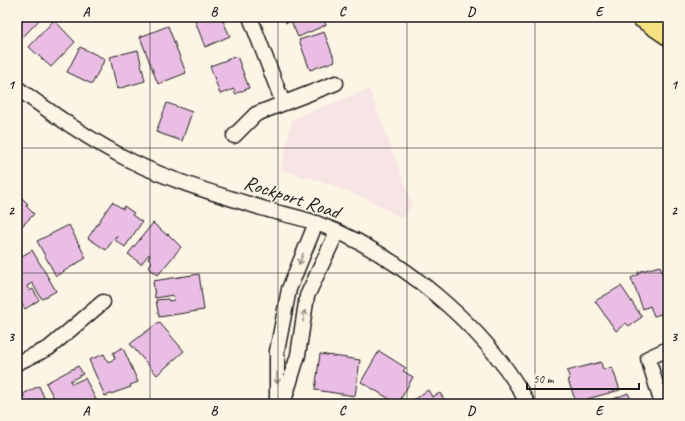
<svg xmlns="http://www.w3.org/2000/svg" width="685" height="421" font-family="Caveat,sans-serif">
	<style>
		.built { fill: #f7e4e5 }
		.building { fill: #eabee4; stroke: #1c1c1c }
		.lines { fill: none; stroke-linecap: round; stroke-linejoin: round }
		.minor-casing { stroke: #1c1c1c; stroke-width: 17 }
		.major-casing { stroke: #1c1c1c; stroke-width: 21 }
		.minor { stroke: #fcf5e5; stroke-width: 14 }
		.major { stroke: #f6e281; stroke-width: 18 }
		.oneway { stroke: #97938b }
		.grid { fill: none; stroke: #1c1c1c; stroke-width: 1; stroke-opacity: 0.55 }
		.labels { text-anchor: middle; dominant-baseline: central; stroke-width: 3; stroke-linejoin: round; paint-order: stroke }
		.street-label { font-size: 20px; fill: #1c1c1c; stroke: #fcf5e5 }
		.neatline { fill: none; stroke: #1c1c1c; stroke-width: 1.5 }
		.grid-label { font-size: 13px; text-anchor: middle; font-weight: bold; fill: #1c1c1c }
	</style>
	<rect width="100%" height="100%" fill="#fcf5e5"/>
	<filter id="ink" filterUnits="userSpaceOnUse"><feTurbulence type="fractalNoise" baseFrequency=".025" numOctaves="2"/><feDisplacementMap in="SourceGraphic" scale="8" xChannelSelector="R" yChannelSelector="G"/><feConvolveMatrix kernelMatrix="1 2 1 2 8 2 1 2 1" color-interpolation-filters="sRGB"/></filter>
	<g filter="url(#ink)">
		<path class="built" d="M369,89L412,203L403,219L369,200L324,182L281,170L292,119Z"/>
		<g class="building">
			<path d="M17,17H42L22,38L17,34Z"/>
			<path d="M221,17L230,36L205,47L194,18Z"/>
			<path d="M284,17H323L326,25L298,37L291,21L286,23Z"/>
			<path d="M54,20L75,42L51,67L29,47Z"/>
			<path d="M168,26L186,73L158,84L140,37Z"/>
			<path d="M324,32L335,61L310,70L299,40Z"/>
			<path d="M80,47L105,59L92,84L67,72Z"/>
			<path d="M138,50L145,81L117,89L110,57Z"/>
			<path d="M237,56L249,88L235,94L234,89L220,94L210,66Z"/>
			<path d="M167,103L192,112L182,141L156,132Z"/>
			<path d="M19,195L28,204L26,206L34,214L17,231V197Z"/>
			<path d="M112,202L123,209L124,206L134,213L132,215L142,222L125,247L115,240L117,236H116L106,250L88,238Z"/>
			<path d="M153,223L167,235L168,234L181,247L158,275L148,267L152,262L148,258L150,256L149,254L141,264L128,254Z"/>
			<path d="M69,225L86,258L56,276L37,241Z"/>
			<path d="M32,250L56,291L42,299L32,283L27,286L29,291L33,289L39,300L25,309L17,296V259Z"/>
			<path d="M660,266L668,288V312L654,316L650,306L643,309L631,278L639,274L638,272Z"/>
			<path d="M199,274L204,310L159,317L156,300L168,299L169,301L174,300L173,295L155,298L153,281Z"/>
			<path d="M621,286L642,317L629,326L626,323L616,331L595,301Z"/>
			<path d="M159,322L184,351L157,375L130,344Z"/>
			<path d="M121,348H123L138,382L130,385L131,387L105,396L89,360L104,354L108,362L115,359L113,353Z"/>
			<path d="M379,351L406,368L403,371L413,377L398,404L361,382Z"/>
			<path d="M320,354L360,360L355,396L315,390Z"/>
			<path d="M601,362L603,370L612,367L620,390L576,402L568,380L570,379L567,371Z"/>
			<path d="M78,366L83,374L70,381L72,384L85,378L98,404H57L46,383Z"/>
			<path d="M39,386L47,404H17V395L20,394L22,399L25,398L23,394Z"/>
			<path d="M428,390L432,397L440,393L447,404H407Z"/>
			<path d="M628,393L633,404H598L604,403Z"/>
		</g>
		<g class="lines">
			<g class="minor-casing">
				<g id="minor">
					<path d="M250,17L283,103"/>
					<path d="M17,88C53,114 91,141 131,161C174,182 220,195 265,209C282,214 299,217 316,223C395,251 489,329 528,404"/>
					<path d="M234,136L256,114L336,83"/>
					<path d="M17,363L49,348L103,302"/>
					<path d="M277,404V351L289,289L316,223"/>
					<path d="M283,404L298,355L307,296L337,232"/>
					<path d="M662,404L648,358L668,349"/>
				</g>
			</g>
			<g class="major-casing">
				<path id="major" d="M640,17L668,36"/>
			</g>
			<use href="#minor" class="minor"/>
			<use href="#major" class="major"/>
		</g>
		<defs><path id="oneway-shaft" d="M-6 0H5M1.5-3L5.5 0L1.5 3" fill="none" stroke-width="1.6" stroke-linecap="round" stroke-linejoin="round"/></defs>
		<g class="oneway">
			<use href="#oneway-shaft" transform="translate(301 259) rotate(111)"/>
			<use href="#oneway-shaft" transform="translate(304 316) rotate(-81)"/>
			<use href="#oneway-shaft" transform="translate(277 378) rotate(89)"/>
		</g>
	</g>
	<path class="grid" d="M150,17V404M278,17V404M407,17V404M535,17V404M17,148H668M17,273H668"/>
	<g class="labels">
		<g class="street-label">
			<text transform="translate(292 197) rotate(18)">Rockport Road</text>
		</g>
	</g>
	<rect width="685" height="421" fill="none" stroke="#fcf5e5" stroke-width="44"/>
	<path d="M527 383v6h112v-6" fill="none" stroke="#1c1c1c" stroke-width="2"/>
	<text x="533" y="383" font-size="12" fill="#1c1c1c" stroke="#fcf5e5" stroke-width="3" paint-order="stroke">50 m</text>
	<rect x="22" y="22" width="641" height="377" class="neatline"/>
	<g class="grid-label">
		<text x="86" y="16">A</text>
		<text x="214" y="16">B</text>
		<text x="342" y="16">C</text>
		<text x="471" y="16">D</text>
		<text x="599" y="16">E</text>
		<text x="11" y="89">1</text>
		<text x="674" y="89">1</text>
		<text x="11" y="215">2</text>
		<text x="674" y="215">2</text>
		<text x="11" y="341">3</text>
		<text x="674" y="341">3</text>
		<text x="86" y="415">A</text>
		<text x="214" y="415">B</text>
		<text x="342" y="415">C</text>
		<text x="471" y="415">D</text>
		<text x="599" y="415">E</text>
	</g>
</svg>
